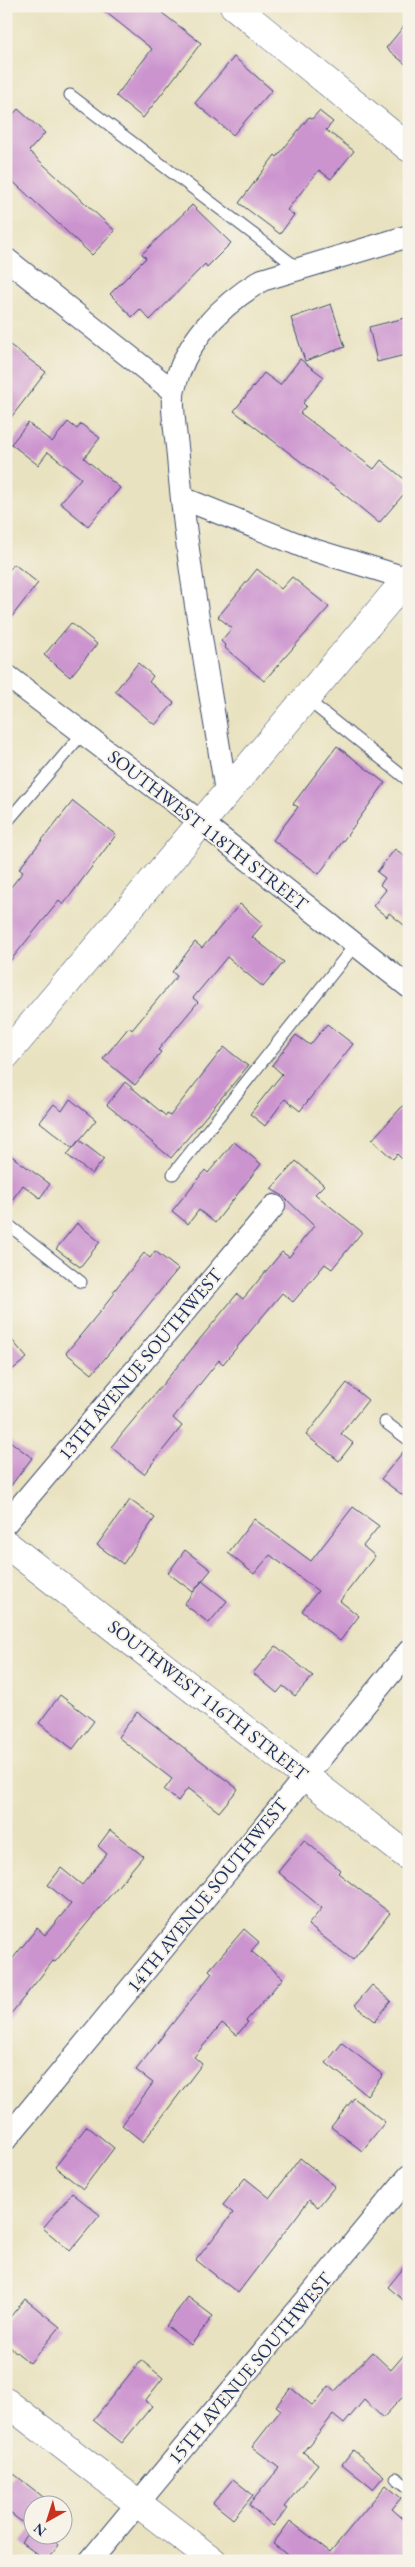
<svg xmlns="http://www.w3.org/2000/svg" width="415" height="2567" font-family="'EB Garamond',serif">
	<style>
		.building { fill: #cc94cf }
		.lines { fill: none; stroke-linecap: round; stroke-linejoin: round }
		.service-casing { stroke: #3a4a6d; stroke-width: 13 }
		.minor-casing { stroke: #3a4a6d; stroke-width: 24 }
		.tertiary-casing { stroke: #3a4a6d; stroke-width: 29 }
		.service { stroke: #fff; stroke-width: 11 }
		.minor { stroke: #fff; stroke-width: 22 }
		.tertiary { stroke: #fff; stroke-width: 28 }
		.labels { text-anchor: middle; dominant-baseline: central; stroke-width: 4; stroke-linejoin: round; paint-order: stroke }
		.street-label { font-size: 19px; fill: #1b2f5e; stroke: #f7f3e8 }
	</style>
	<rect width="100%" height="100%" fill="#f7f3e8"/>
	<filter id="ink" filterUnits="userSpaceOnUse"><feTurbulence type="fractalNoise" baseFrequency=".02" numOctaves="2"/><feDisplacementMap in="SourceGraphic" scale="10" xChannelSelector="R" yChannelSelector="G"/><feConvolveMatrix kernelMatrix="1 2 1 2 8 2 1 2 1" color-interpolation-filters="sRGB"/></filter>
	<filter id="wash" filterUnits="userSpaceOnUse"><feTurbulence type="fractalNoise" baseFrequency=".0096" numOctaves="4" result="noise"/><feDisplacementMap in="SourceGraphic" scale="20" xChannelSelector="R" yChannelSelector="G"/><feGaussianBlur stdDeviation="1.12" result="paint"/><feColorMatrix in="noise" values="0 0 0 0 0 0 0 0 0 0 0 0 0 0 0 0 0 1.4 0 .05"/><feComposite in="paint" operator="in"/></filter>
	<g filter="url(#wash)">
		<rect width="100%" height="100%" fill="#e9e2c0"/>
		<g id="blocks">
			<g class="building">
				<path d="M98,6H153L201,43L143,118L116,96L152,49Z"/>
				<path d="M409,20V67L386,48Z"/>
				<path d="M234,57L272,90L233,135L195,103Z"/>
				<path d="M18,109L45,133L29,151L115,231L92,255L6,175V122Z"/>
				<path d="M319,111L333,122L326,130L354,151L331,179L319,170L287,210L294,215L280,234L239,203L275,155L277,157L309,117L312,119Z"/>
				<path d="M192,205L231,243L207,267L205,264L150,320L140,309L132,317L110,294L146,258L142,254Z"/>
				<path d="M331,304L345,347L305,361L291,318Z"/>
				<path d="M409,317V354L377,362L369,327Z"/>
				<path d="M6,342L46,372L6,424Z"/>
				<path d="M300,359L324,377L303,403L306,406L300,413L374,469L381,460L409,483V488L379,523L350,499L234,411L264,373L280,385Z"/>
				<path d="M68,422L77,429L81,424L100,438L84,458L120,488L88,526L60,503L81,478L48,452L38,465L11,444L28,423L52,442Z"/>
				<path d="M14,564L38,583L6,624V574Z"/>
				<path d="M257,569L281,589L292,577L329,607L264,681L225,648L226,646L221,641L232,628L218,617Z"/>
				<path d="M71,623L97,644L70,677L44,655Z"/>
				<path d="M138,663L153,676L149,682L174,703L155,725L115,691Z"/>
				<path d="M337,746L385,783L319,874L273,840L298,807L293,804Z"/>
				<path d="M73,801L116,835L63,905L59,901L6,966V893L23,872L19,869Z"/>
				<path d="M395,849L409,859V929L389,913L387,917L373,906L386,890L380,885L385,878L377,872Z"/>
				<path d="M240,904L263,924L252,937L284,962L263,987L227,957L193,998L198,1002L158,1050L161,1052L135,1085L103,1059L129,1027L132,1030L177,976L172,972L195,942L202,948Z"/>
				<path d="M327,1024L353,1044L300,1111L285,1099L265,1126L250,1114L282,1074L272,1065L296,1035L310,1045Z"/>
				<path d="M224,1047L248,1066L171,1158L107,1105L125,1082L166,1116L167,1114L170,1116Z"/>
				<path d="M70,1099L96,1120L73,1148L40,1122L54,1104L62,1111Z"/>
				<path d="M409,1099V1166L397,1154L393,1159L372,1140Z"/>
				<path d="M79,1140L104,1159L92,1174L67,1155Z"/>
				<path d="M234,1142L261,1164L215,1223L199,1210L188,1224L172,1211L205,1170L208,1173Z"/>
				<path d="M6,1152L50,1184L40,1198L23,1185L6,1208Z"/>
				<path d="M296,1161L324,1185L315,1194L362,1232L332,1269L325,1264L293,1302L282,1293L223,1364L219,1360L173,1418L182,1426L144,1474L111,1447L237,1294L243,1299L282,1252L289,1257L314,1226L283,1196L271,1189Z"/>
				<path d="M77,1223L100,1242L80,1267L56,1249Z"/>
				<path d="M155,1251L178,1269L92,1374L66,1353L115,1293L113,1292L144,1253L150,1258Z"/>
				<path d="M6,1333L27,1358L6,1375Z"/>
				<path d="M347,1383L368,1400L341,1434L353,1443L339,1461L306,1435Z"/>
				<path d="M6,1438L32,1458L6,1492Z"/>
				<path d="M407,1447H409V1500L381,1479Z"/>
				<path d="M130,1500L155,1518L123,1564L97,1545Z"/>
				<path d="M353,1507L379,1526L363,1546L375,1556L340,1601L359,1616L340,1641L302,1611L318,1591L270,1555L254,1574L228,1553L254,1519L311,1561Z"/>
				<path d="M185,1550L211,1570L193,1592L168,1573Z"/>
				<path d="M202,1581L227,1601L209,1623L184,1604Z"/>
				<path d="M276,1646L313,1676L295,1696L283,1686L277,1693L253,1673Z"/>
				<path d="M60,1695L94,1721L73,1749L39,1723Z"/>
				<path d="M137,1712L238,1789L219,1812L188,1788L178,1801L164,1790L172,1779L118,1737Z"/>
				<path d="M110,1830L143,1856L55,1962L53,1961L6,2020V1967L37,1928L45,1935L71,1904L48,1885L61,1868L82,1885L107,1854L98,1846Z"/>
				<path d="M304,1840L340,1870L338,1873L390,1913L353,1960L308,1925L322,1908L278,1872Z"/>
				<path d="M244,1929L259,1942L251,1951L283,1978L246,2021L248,2022L237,2035L222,2023L194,2057L202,2064L143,2142L122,2125L153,2083L136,2070L212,1973L209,1970Z"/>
				<path d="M372,1985L391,2001L375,2021L355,2005Z"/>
				<path d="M342,2043L383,2075L367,2095L326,2063Z"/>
				<path d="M354,2098L385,2122L362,2151L331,2127Z"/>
				<path d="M87,2126L114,2148L83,2189L55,2167Z"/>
				<path d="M300,2158L335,2186L318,2207L309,2200L238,2293L196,2260L233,2213L223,2205L245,2178L270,2198Z"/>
				<path d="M72,2193L100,2215L70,2251L43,2228Z"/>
				<path d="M409,2261V2305L388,2287Z"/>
				<path d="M188,2297L213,2316L191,2345L166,2326Z"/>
				<path d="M25,2299L60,2327L30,2363L6,2344V2322Z"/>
				<path d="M409,2349V2390L383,2418L364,2400L344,2424L333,2415L303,2452L318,2464L284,2507L287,2509L273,2526L249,2505L279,2468L252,2447L281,2410L276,2406L291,2388L313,2406L329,2386L335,2391L372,2352L391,2370Z"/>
				<path d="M141,2360L163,2378L145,2401L152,2406L122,2443L93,2420Z"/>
				<path d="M353,2450L384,2476L373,2489L342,2464Z"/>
				<path d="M14,2474L52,2504H32V2534H59L54,2541L59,2545L46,2561L21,2542L31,2529L6,2510V2484Z"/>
				<path d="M233,2479L253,2495L233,2519L213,2503Z"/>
				<path d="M386,2485L401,2498L392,2509L409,2524V2561H295L273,2544L290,2521L330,2552Z"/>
			</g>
		</g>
	</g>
	<g filter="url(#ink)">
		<use href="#blocks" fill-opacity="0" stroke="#3a4a6d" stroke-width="1"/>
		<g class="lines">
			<g class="service-casing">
				<g id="service">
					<path d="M70,95L299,269"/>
					<path d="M305,698L409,781"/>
					<path d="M6,823L83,733"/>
					<path d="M173,1174L355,945"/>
					<path d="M6,1223L81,1282"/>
					<path d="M385,1422L409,1440"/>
					<path d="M396,2478L409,2488"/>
				</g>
			</g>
			<g class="minor-casing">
				<g id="minor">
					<path d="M6,259L173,391"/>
					<path d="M182,498L307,548L409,579"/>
					<path d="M6,675L202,823L409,987"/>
					<path d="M226,792C209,681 187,569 178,457C177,441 170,403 174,389C185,341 221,305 262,280L409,236"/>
					<path d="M6,1523L274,1206"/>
					<path d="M6,2139L409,1651"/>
					<path d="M90,2561L409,2176"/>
				</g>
			</g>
			<g class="tertiary-casing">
				<g id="tertiary">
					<path d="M234,6L409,148"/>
					<path d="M6,1055L409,576"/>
					<path d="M6,1544L409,1857"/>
					<path d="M6,2402L213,2561"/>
				</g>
			</g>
			<use href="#service" class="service"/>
			<use href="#minor" class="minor"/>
			<use href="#tertiary" class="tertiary"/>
		</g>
	</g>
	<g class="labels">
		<g class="street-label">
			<text transform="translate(208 830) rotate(38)">SOUTHWEST 118TH STREET</text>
			<text transform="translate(140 1364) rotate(-50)">13TH AVENUE SOUTHWEST</text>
			<text transform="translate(208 1700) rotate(38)">SOUTHWEST 116TH STREET</text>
			<text transform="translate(207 1895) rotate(-51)">14TH AVENUE SOUTHWEST</text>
			<text transform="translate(250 2368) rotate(-50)">15TH AVENUE SOUTHWEST</text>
		</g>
	</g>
	<rect width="415" height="2567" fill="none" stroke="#f7f3e8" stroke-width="25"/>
	<g transform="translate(48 2520) rotate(219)"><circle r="24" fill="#f7f3e8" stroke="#9fa5b1"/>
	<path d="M0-4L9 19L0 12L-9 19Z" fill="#c8321e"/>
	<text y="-8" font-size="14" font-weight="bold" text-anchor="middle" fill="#1b2f5e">N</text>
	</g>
</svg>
